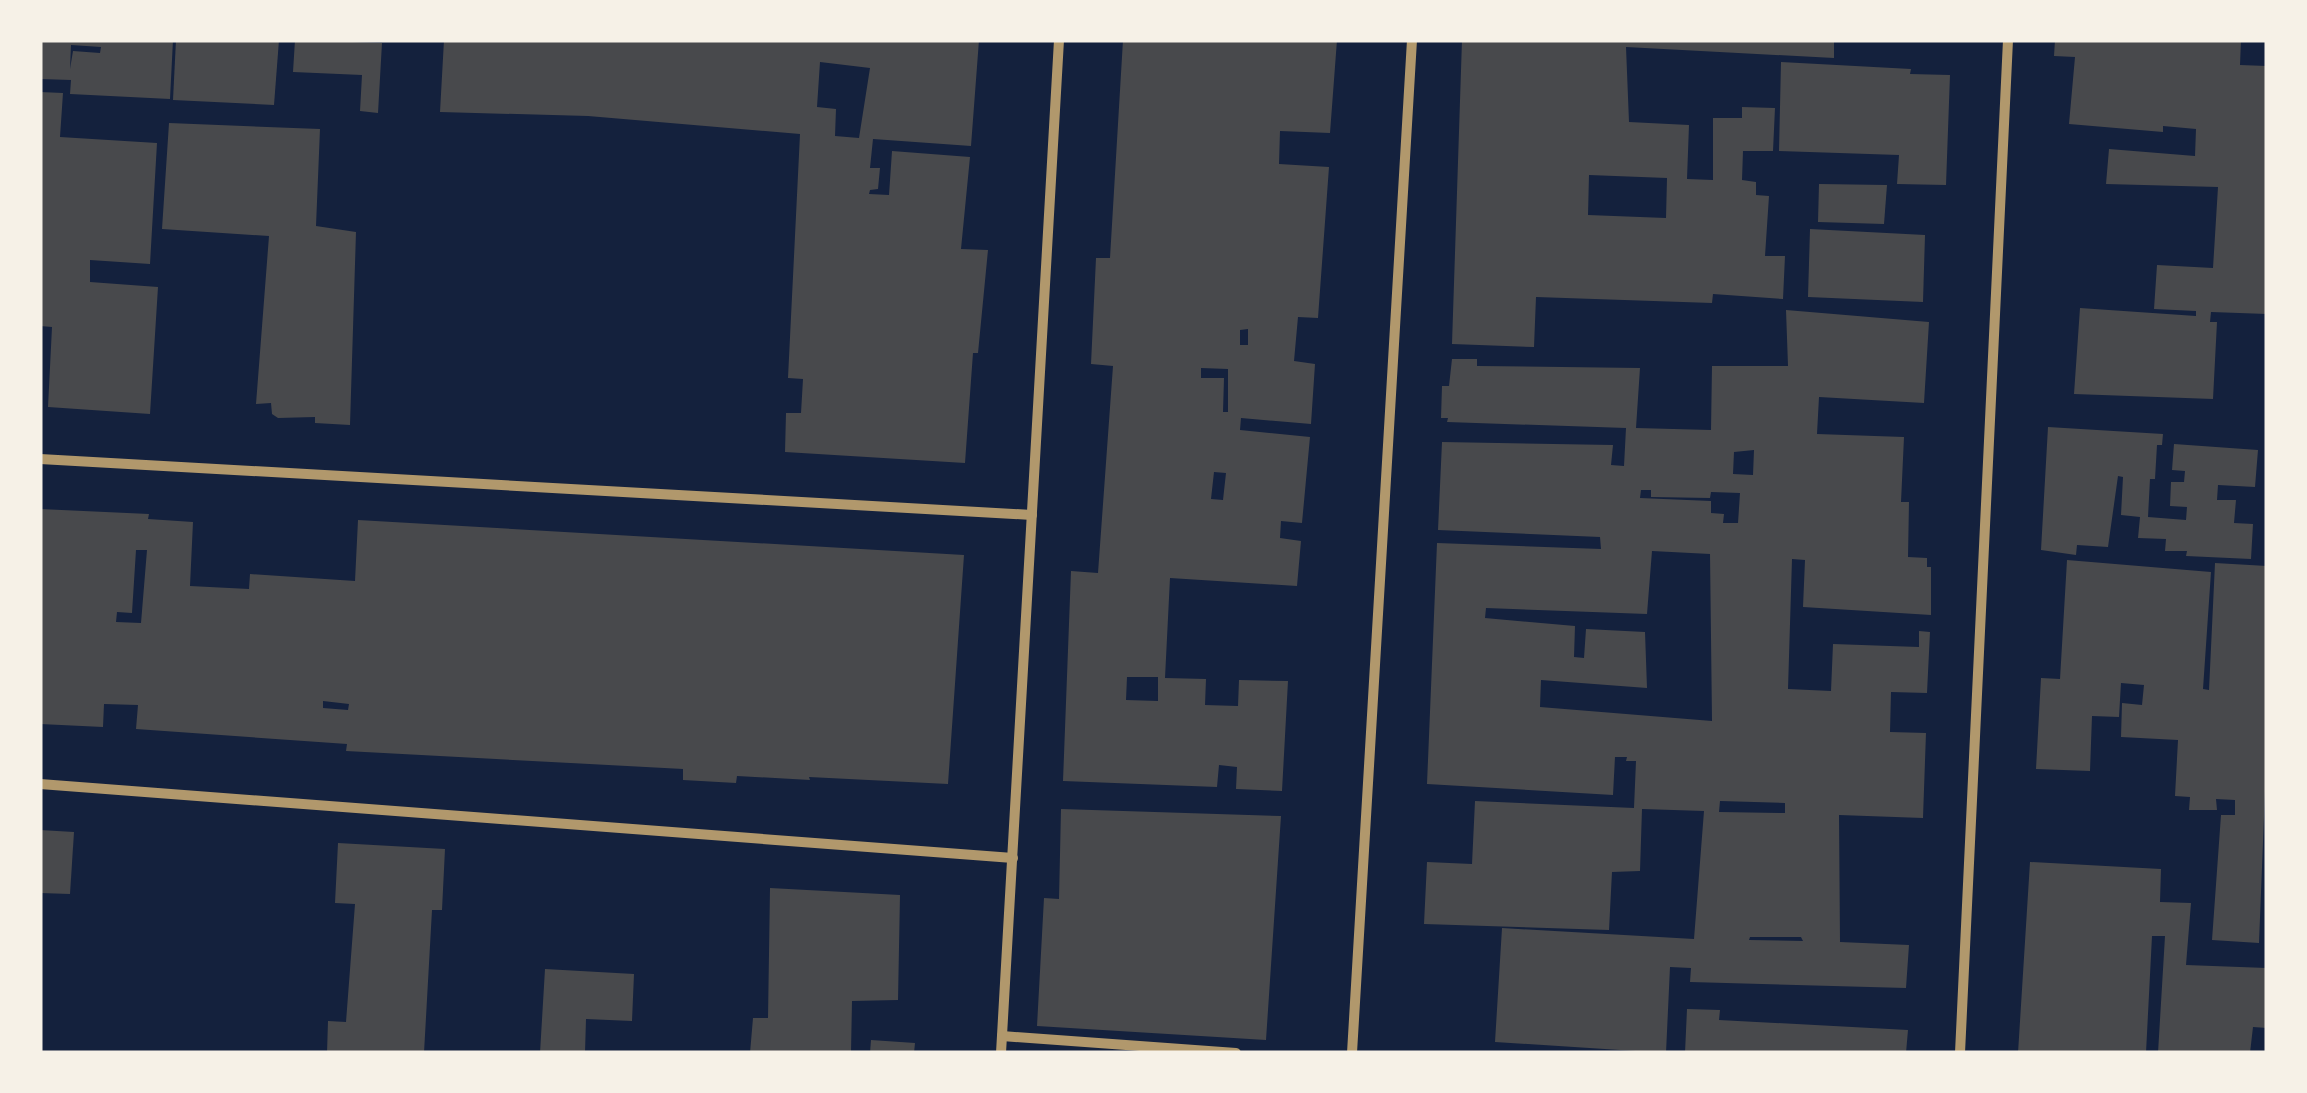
<svg xmlns="http://www.w3.org/2000/svg" width="2307" height="1093" font-family="Inter,sans-serif">
	<style>
		.building { fill: #48494c; fill-rule: evenodd }
		.lines { fill: none; stroke-linecap: round; stroke-linejoin: round }
		.minor { stroke: #b1986c; stroke-width: 10 }
	</style>
	<rect width="100%" height="100%" fill="#14213d"/>
	<g class="building">
		<path d="M40,40H173L170,99L70,94L71,80L40,79ZM71,45L101,47L100,53L73,51L70,69Z"/>
		<path d="M176,40H279L274,105L173,100Z"/>
		<path d="M295,40L382,43L378,113L360,111L362,75L293,72Z"/>
		<path d="M444,40H979L971,146L873,139L870,168H880L878,189L870,190L869,194L889,195L892,151L970,157L961,249L988,250L978,353H973L965,463L785,452L786,413H801L803,379L788,378L800,134L588,116L440,112ZM820,62L870,68L859,138L835,136L836,109L817,107Z"/>
		<path d="M1123,40H1337L1330,133L1280,131L1279,164L1329,167L1318,318L1298,317L1294,361L1315,364L1311,424L1241,418L1240,430L1310,437L1302,523L1281,521L1280,538L1301,541L1297,586L1170,578L1165,678L1206,679L1205,705L1238,706L1239,680L1288,681L1282,791L1236,789L1237,767L1219,765L1217,787L1063,781L1071,571L1098,573L1113,366L1091,364L1096,258H1110ZM1248,329V345H1240V330ZM1201,368L1228,369V412H1223L1224,378H1201ZM1214,472L1226,473L1223,500L1211,499ZM1127,677H1158V701L1126,700Z"/>
		<path d="M1462,40H1834V58L1626,47L1629,122L1689,125L1687,179L1713,180V118H1742V107L1775,108L1773,151H1743L1742,180L1756,182V195L1769,196L1765,256H1785L1783,299L1713,294L1712,303L1536,297L1534,347L1452,344ZM1589,175L1667,178L1666,218L1588,215Z"/>
		<path d="M2055,40H2241L2240,65L2267,66V314L2211,312L2210,322H2217L2213,399L2074,394L2080,308L2196,316V311L2154,309L2157,265L2213,268L2218,187L2106,184L2109,149L2195,156L2196,129L2163,126V132L2069,124L2075,57L2054,56Z"/>
		<path d="M1781,62L1911,69L1910,74L1950,75L1946,185L1897,184L1899,155L1779,151Z"/>
		<path d="M40,92L63,93L60,137L157,143L150,264L90,260V282L158,287L150,414L48,407L52,327L40,326Z"/>
		<path d="M169,123L320,129L316,226L356,232L350,425L315,423V417L278,418L272,414L271,403L256,404L269,236L162,229Z"/>
		<path d="M1819,184L1887,185L1884,224L1818,222Z"/>
		<path d="M1810,229L1925,235L1923,302L1808,297Z"/>
		<path d="M1786,310L1929,322L1924,403L1819,397L1817,434L1904,437L1901,502H1909L1908,557L1927,558V567H1931V615L1803,607L1805,560L1792,559L1788,689L1831,691L1833,644L1919,647V631L1930,632L1927,693L1891,692L1890,732L1926,733L1923,818L1839,815L1840,942L1909,945L1906,988L1690,982L1691,968L1670,967L1666,1053L1495,1042L1502,928L1694,939L1704,811L1642,809L1640,871L1612,872L1609,930L1424,924L1427,862L1472,864L1475,801L1634,808L1636,761H1626L1627,757H1615L1613,795L1427,784L1437,543L1601,549L1600,537L1438,530L1442,442L1613,445L1611,465L1624,466L1626,428L1447,422L1448,418H1441L1442,386H1449L1452,359H1477V366L1640,368L1636,428L1711,430L1712,366H1788ZM1754,450L1753,475L1733,474L1734,452ZM1641,490H1651V497L1710,498L1711,492L1740,493L1738,523H1723L1724,514L1711,513V501L1640,498ZM1652,551L1710,554L1712,721L1540,707L1541,680L1647,688L1645,632L1586,629L1584,658L1574,657L1575,626L1485,618L1486,608L1647,614ZM1720,801L1785,803V813L1719,812ZM1750,937H1801L1803,941L1749,940Z"/>
		<path d="M2048,427L2163,434L2162,445H2157L2155,479H2150L2148,517L2186,520L2187,507L2170,506L2171,482H2184L2185,471L2172,470L2174,444L2258,450L2255,487L2218,485L2217,500H2236L2234,523L2253,524L2251,559L2186,556L2187,551H2165L2166,539L2138,538L2140,517L2121,515L2123,477L2118,476L2108,547L2077,545L2076,555L2041,550Z"/>
		<path d="M40,509L149,514L148,519L193,522L190,586L249,589L250,574L355,581L358,520L964,555L948,784L809,777L810,780L737,776L736,783L683,780V769L346,751L347,744L136,729L138,705L104,704L103,727L40,724ZM136,550H147L141,623L116,622L117,612L132,613ZM323,701L349,704L348,710L323,708Z"/>
		<path d="M2067,560L2211,572L2203,689L2209,690L2215,563L2267,566V741L2259,943L2212,940L2221,815H2235V800L2216,799L2217,810H2189L2190,797L2175,796L2178,740L2121,737L2122,703L2142,705L2144,685L2121,683L2119,717L2092,716L2090,771L2036,769L2041,678L2060,679Z"/>
		<path d="M1061,809L1281,816L1266,1040L1037,1026L1044,898L1059,899Z"/>
		<path d="M40,830L74,832L70,894L40,893Z"/>
		<path d="M338,843L445,849L442,910H432L424,1053H327L328,1021L346,1022L355,904L335,903Z"/>
		<path d="M2030,862L2161,869L2160,902L2191,903L2186,965L2267,968V1028L2253,1027L2250,1053H2158L2165,936H2152L2146,1053H2018Z"/>
		<path d="M770,888L900,895L898,1000L852,1001L851,1053H750L753,1018H768Z"/>
		<path d="M545,969L634,974L632,1021L586,1019L585,1053H540Z"/>
		<path d="M1687,1009L1720,1010L1719,1020L1908,1030L1906,1053H1685Z"/>
		<path d="M871,1040L915,1043L914,1053H870Z"/>
	</g>
	<g class="lines">
		<g class="minor">
			<path d="M40,459L1032,515"/>
			<path d="M40,784L1013,858"/>
			<path d="M1002,1036L1236,1053"/>
			<path d="M1001,1053L1059,40"/>
			<path d="M1352,1053L1412,40"/>
			<path d="M1960,1053L2008,40"/>
		</g>
	</g>
	<rect width="2307" height="1093" fill="none" stroke="#f6f1e7" stroke-width="85"/>
</svg>
